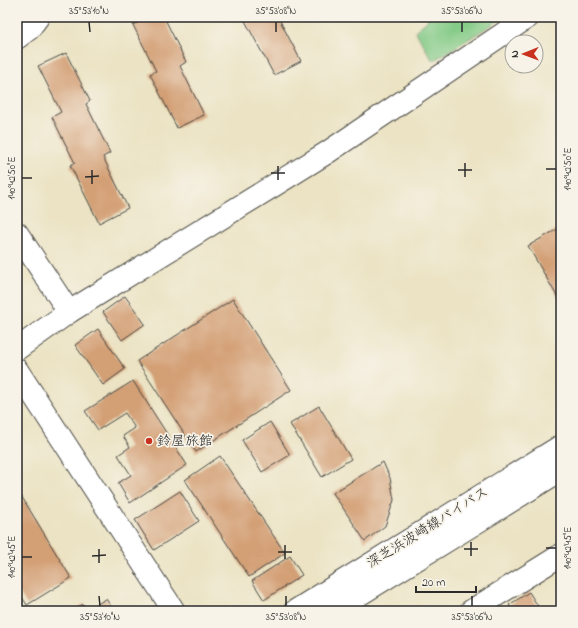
<svg xmlns="http://www.w3.org/2000/svg" width="578" height="628" font-family="'Indie Flower','Klee One',sans-serif">
<style>
.green{fill:#83ca86;stroke:#577a58}
.building{fill:#d39f75}
.lines{fill:none;stroke-linecap:round;stroke-linejoin:round}
.street-casing{stroke:#484742;stroke-width:24}
.secondary-casing{stroke:#484742;stroke-width:24}
.street{stroke:#fff;stroke-width:22}
.secondary{stroke:#fff;stroke-width:22}
.ticks{fill:none;stroke:#2b2b2b;stroke-width:1.5}
.poi-dot{fill:#c8321e;stroke:#f7f3e8;stroke-width:1.5}
.labels{text-anchor:middle;dominant-baseline:central;stroke-width:3.5;stroke-linejoin:round;paint-order:stroke}
.poi-label{font-size:14px;fill:#2b2b2b;stroke:#f7f3e8;text-anchor:start}
.street-label{font-size:14px;fill:#2b2b2b;stroke:#f7f3e8}
.neatline{fill:none;stroke:#2b2b2b;stroke-width:1.5}
.ticks-label{font-size:10px;text-anchor:middle;fill:#2b2b2b}
</style>
<rect width="100%" height="100%" fill="#f7f3e8"/>
<filter id="ink" filterUnits="userSpaceOnUse"><feTurbulence type="fractalNoise" baseFrequency=".025" numOctaves="2"/><feDisplacementMap in="SourceGraphic" scale="8" xChannelSelector="R" yChannelSelector="G"/><feConvolveMatrix kernelMatrix="1 2 1 2 8 2 1 2 1" color-interpolation-filters="sRGB"/></filter>
<filter id="wash" filterUnits="userSpaceOnUse"><feTurbulence type="fractalNoise" baseFrequency=".012" numOctaves="4" result="noise"/><feDisplacementMap in="SourceGraphic" scale="16" xChannelSelector="R" yChannelSelector="G"/><feGaussianBlur stdDeviation="0.9" result="paint"/><feColorMatrix in="noise" values="0 0 0 0 0 0 0 0 0 0 0 0 0 0 0 0 0 1.4 0 .05"/><feComposite in="paint" operator="in"/></filter>
<g filter="url(#wash)">
<rect width="100%" height="100%" fill="#ebe3c3"/>
<path class="green" d="M428 17H504L433 61 415 31 427 21Z"/>
<g id="blocks">
<path class="building" d="M137 17H164L186 62 180 66 204 115 177 128 150 74 156 71 133 25 139 22Z
M247 17H278L301 61 274 75 244 19Z
M66 53 90 101 86 104 110 153 103 157 128 208 99 223 70 165 75 163 52 117 61 112 38 66Z
M561 227V303L528 246Z
M125 296 145 324 122 340 103 312Z
M233 299 291 390 196 452 137 361Z
M98 329 125 369 103 385 75 345Z
M133 381 187 465 130 503 118 483 131 475 118 455 130 447 123 436 135 428 125 413 98 430 85 411Z
M319 406 351 459 322 477 290 424Z
M270 422 290 455 262 472 242 440Z
M220 456 285 553 249 577 185 480Z
M383 462 390 478 394 500 385 526 365 541 333 493Z
M17 489 71 578 27 605 17 589Z
M180 491 199 521 154 550 135 520Z
M290 556 302 575 264 600 252 581Z
M529 592 541 611H513L509 605Z
M106 599 114 611H73L83 604 87 610Z"/>
</g>
</g>
<g filter="url(#ink)">
<use href="#blocks" fill-opacity="0" stroke="#484742" stroke-width="1"/>
<g class="lines">
<g class="street-casing">
<path id="street" d="M17 38 29 29 38 17
M17 233 69 312
M471 611 561 555"/>
</g>
<g class="secondary-casing">
<path id="secondary" d="M17 349 69 312 328 152 528 17
M17 370 174 611
M295 611 561 446
M333 611 561 470"/>
</g>
<use href="#street" class="street"/>
<use href="#secondary" class="secondary"/>
</g>
</g>
<path class="ticks" d="M89 22 90 32M276 22V32M462 22V32M465 163V177M278 166V180M546 169H556M92 170V184M458 170H472M271 173H285M85 177 99 176M22 178H32M471 542V556M285 545V559M546 548H556M99 549V563M464 549H478M278 552H292M92 556 106 555M22 557H32M99 596 100 606M286 596V606M472 596V606"/>
<circle class="poi-dot" cx="149" cy="441" r="4"/>
<g class="labels">
<g class="poi-label">
<text x="157" y="441">鈴屋旅館</text>
</g>
<g class="street-label">
<text transform="translate(428 528) rotate(-32)">深芝浜波崎線バイパス</text>
</g>
</g>
<rect width="578" height="628" fill="none" stroke="#f7f3e8" stroke-width="44"/>
<g transform="translate(524 54) rotate(269)"><circle r="19" fill="#f7f3e8" stroke="#a5a39c"/>
<path d="M0-3L7 15L0 10L-7 15Z" fill="#c8321e"/>
<text y="-6" font-size="11" font-weight="bold" text-anchor="middle" fill="#2b2b2b">N</text>
</g>
<path d="M416 586v6h60v-6" fill="none" stroke="#2b2b2b" stroke-width="2"/>
<text x="422" y="586" font-size="12" fill="#2b2b2b" stroke="#f7f3e8" stroke-width="3" paint-order="stroke">20 m</text>
<rect x="22" y="22" width="534" height="584" class="neatline"/>
<g class="ticks-label">
<text x="89" y="14">35°53'10"N</text>
<text x="276" y="14">35°53'08"N</text>
<text x="462" y="14">35°53'06"N</text>
<text transform="translate(567 169) rotate(-90)" y="4">140°42'50"E</text>
<text transform="translate(11 178) rotate(-90)" y="4">140°42'50"E</text>
<text transform="translate(567 548) rotate(-90)" y="4">140°42'45"E</text>
<text transform="translate(11 557) rotate(-90)" y="4">140°42'45"E</text>
<text x="100" y="620">35°53'10"N</text>
<text x="286" y="620">35°53'08"N</text>
<text x="472" y="620">35°53'06"N</text>
</g>
</svg>
